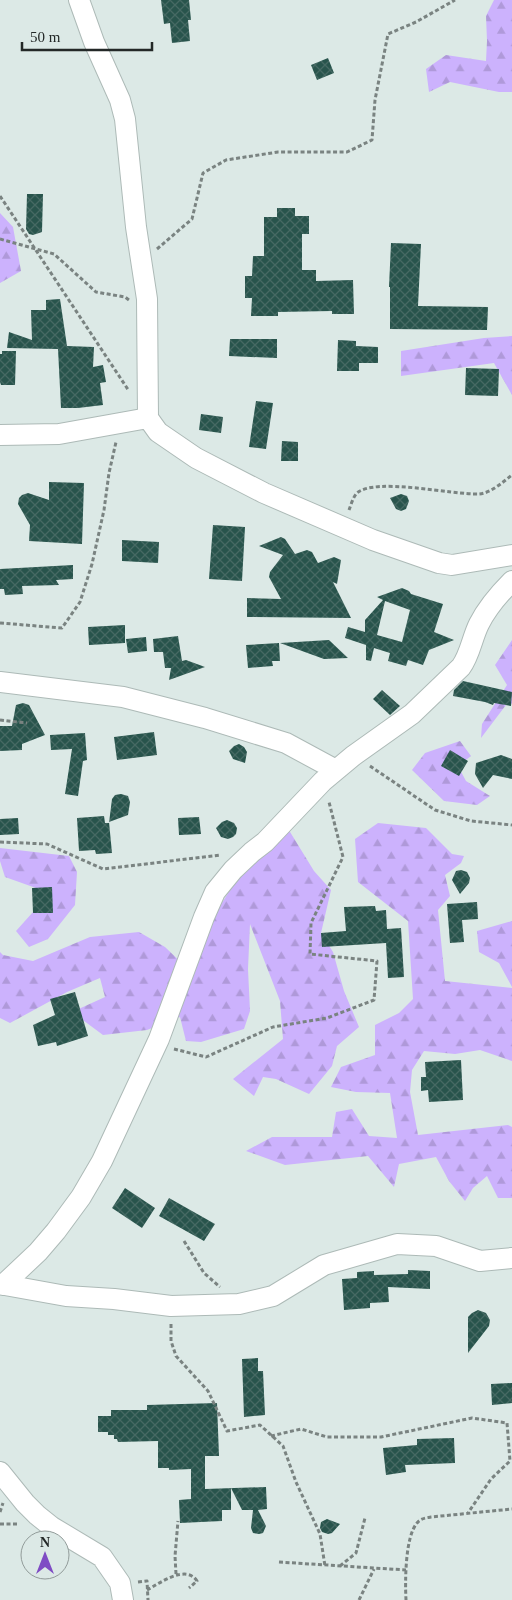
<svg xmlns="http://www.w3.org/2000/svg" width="512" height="1600" font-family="Georgia,serif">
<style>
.forest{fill:url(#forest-firs)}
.building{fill:url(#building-cross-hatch);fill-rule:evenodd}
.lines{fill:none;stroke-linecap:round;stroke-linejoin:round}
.street-casing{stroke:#adbab7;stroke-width:22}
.path{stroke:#7a8381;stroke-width:3;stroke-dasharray:4 2.5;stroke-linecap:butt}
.street{stroke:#fff;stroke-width:20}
</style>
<defs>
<pattern id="forest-firs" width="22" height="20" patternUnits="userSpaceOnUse" patternTransform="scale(1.25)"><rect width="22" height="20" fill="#ccb2fd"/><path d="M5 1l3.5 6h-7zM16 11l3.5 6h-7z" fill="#af99d9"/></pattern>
<pattern id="building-cross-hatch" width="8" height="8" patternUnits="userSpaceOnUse" patternTransform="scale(1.25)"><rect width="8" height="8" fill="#28544c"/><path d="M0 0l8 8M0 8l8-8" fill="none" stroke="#466963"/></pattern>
</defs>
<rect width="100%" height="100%" fill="#dce9e6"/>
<path class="forest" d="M494 0H512V92H499L450 82 429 92 426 69 446 55 486 61 487 41 486 16Z
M0 213 13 227 21 271 0 283Z
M512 336V395L494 363 401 376V351L484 338Z
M512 640V704L509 701 481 738 482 724 507 685 495 665Z
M460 741 471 756 458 766 466 781 490 796 477 805 444 801 412 770 425 753Z
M378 823 426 828 452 854 464 856 461 863 445 875 450 896 438 910 445 981 512 988V1061L480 1050 455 1054 424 1051 412 1070 410 1092 418 1135 508 1125 512 1127V1198H498L487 1176 473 1188 465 1201 449 1181 436 1157 399 1164 394 1187 368 1156 285 1165 246 1151 272 1137H332L336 1112 352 1109 369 1136 397 1138 390 1093 356 1092 331 1087 341 1067 375 1055V1025L399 1013 413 999 408 921 358 882 355 839Z
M287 827 314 871 331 890 321 933 333 952 344 991 359 1027 337 1046 332 1066 309 1094 276 1079 263 1077 254 1096 233 1079 283 1039 280 1001 250 924 248 969 250 1011 244 1029 201 1042 186 1041 180 1017 147 1030 103 1035 72 1012 105 997 100 978 67 992 10 1023 0 1018V952L3 955 33 961 90 937 139 932 165 947 191 972 215 914 247 863Z
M0 848 69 856 77 872 75 905 48 939 29 947 16 931 50 893 5 877 0 861Z
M512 921V987L499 963 479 952 477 931Z"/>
<path class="building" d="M161 0H189L191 20H188L190 41 172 43 170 23 164 24Z
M328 58 334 73 317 80 311 65Z
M27 194H43L42 232 33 235 29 234 26 229Z
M277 208H295V216H309V234H302V270H316V281L353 280 354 314H332V311L278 312V316H251L252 298H245V276H252L253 256H264V217H277Z
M391 243 421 244 418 306 488 307 487 330 390 329V287H389Z
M60 299 67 346 94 347 93 367 103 365 106 382 100 383 103 405 78 408H61L58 349 7 348 9 332 32 340 31 310H46V300Z
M230 339H277V358L229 356Z
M338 340 356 341V346L378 347V363H359V371H337Z
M2 351H16L15 385H1L0 382V354H2Z
M466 368 499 369 498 396 465 395Z
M256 401 273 403 266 449 249 447Z
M201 414 223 417 221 433 199 430Z
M282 441 298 442V461H281Z
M49 482 84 483 82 544 29 541 30 525 18 504 19 498 22 495 28 493 49 500Z
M401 494 407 496 409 501 406 509 401 511 396 509 390 498Z
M213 525 245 527 242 581 209 579Z
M281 537 285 539 295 554 307 550 312 552 318 563 334 557 341 560 337 584 333 582 351 618 247 617V598L281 599 269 577 270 572 283 555 259 546Z
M122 540 159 542 158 563 122 561Z
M73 565V579L56 580 59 585 22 586 23 594 5 595 4 589H0V569Z
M402 588 409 591 411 594 443 604 434 632 454 640 429 650 423 665 408 660 406 666 388 661 390 653 374 648 371 661 366 660V645L345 638 348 627 365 632V620L383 600 377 597ZM385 601 410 610 402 642 377 635Z
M125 625V643L89 645 88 627Z
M178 636 182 661 186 660 205 667 169 680 171 668H165L163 652H154L153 639Z
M146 637 147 651 128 653 126 639Z
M329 640 348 658 324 659 280 643Z
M279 643 280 661H272L273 666 248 668 246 645Z
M463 681 512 692 511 706 494 703 493 705 485 702 453 696 454 690Z
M382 690 400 706 390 715 373 699Z
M23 703 29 705 45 735 22 744V750L0 751V726H12L16 705Z
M154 732 157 755 117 760 114 737Z
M85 733 87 760 83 761 78 796 65 794 72 749 51 750 50 735Z
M239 744 244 747 247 752 245 763 233 759 229 751 234 746Z
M450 750 468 761 459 776 441 766Z
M501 755 512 759V779L493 775 483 788 475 774 476 763Z
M121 794 128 796 130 802 128 815 109 822 112 853 96 854 95 850 79 851 77 818 104 816 105 823H109L112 799 115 795Z
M199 817 201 834 179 835 178 818Z
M18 818 19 834 0 835V819Z
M227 820 234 823 237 828 236 834 233 837 228 839 221 837 216 828 222 822Z
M461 870 467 872 470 878 469 883 460 894 452 880 456 871Z
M52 887 53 913H33L32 888Z
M477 902 478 919 462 920 464 942 450 943 447 904Z
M375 906 376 911 386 910 387 929 401 928 404 977 388 978 386 943 322 947 321 933 346 931 344 907Z
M75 992 88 1036 57 1046 56 1042 38 1046 33 1025 55 1015 50 999Z
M461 1060 463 1100 429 1102 428 1090 421 1091V1077H426L425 1062Z
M125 1188 155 1208 142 1228 112 1208Z
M169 1198 215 1224 204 1241 159 1216Z
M408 1270 430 1271V1289L388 1287 389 1302 370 1303V1308L344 1310 342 1279 357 1278V1272L374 1271V1275L408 1274Z
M478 1310 486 1313 490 1320 489 1326 468 1353V1317L472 1313Z
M258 1358V1371H263L265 1415 244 1417 242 1359Z
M512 1383V1403L492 1405 491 1384Z
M217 1403 219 1456H205V1489L266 1487 267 1509 258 1510 266 1526 263 1533 259 1534 253 1533 251 1528 253 1510H242L231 1488V1510H222V1521L180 1523 179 1500 191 1499V1469L169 1470V1468H158V1441L118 1442 117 1439H114V1435H108V1432H98V1416H111V1410H147V1405Z
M454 1438 455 1463 405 1465 406 1472 386 1475 383 1448 417 1445V1439Z
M327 1519 340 1524 332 1533 328 1534 322 1532 320 1528 321 1522Z"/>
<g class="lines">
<g class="street-casing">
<path id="street" d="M79 0 94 42 120 100 125 119 136 227 147 299 148 418 158 432 196 458 264 493 373 540 439 563 452 565 512 555
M0 435 59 434 148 418
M0 682 123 697 205 718 286 743 336 770
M0 1284 66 1296 114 1299 171 1306 239 1304 273 1296 324 1265 397 1244 436 1246 480 1261 512 1258
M3 1285 38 1252 56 1231 81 1197 102 1161 159 1039 204 917 215 892 233 870 252 852 265 842 323 781 353 756 412 714 461 667C470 655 472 638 479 624 487 608 499 594 512 581
M0 1472 25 1503 37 1515 52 1527 102 1557 120 1583 123 1600"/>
</g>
<path class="path" d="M0 196 129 391
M0 239 54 254 96 292 125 297 129 300
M157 249 192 219 203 173 226 160 278 152H347L372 140 375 100 388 34 416 22 455 0
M349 510C351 505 353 497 357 493 375 477 453 495 479 494 491 493 503 482 512 475
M0 623 62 628 80 602 92 564 104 510 109 473 116 442
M0 720 27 723
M370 766 435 810 471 821 512 825
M0 842 47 844 103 869 221 855
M174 1049 206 1057 273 1027 327 1018 374 1000 377 961 310 954 311 923 343 857 329 802
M184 1241 204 1273 220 1287
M171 1324V1341L176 1356 208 1391 227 1431 260 1425 283 1446 296 1482 320 1534 325 1566
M271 1436 301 1429 327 1437H381L472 1418 507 1423 510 1461 491 1479 468 1513
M0 1512 3 1503
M0 1524H19
M279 1562 406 1570
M340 1566 356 1553 365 1518
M176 1574 175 1556 178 1521
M138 1582 147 1581 148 1600
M147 1590C160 1583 186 1564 197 1581L189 1588
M359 1600 374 1569
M406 1600C405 1582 405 1537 417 1523 421 1518 426 1518 431 1517L512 1509"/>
<use href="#street" class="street"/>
</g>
<g transform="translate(45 1555)"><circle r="24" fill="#dce9e6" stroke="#929c9a"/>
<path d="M0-4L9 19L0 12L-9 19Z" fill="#7f4cc4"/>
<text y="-8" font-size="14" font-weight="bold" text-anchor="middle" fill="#232827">N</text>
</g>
<path d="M22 42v8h130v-8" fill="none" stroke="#232827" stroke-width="2.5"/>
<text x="30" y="42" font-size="15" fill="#232827" stroke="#dce9e6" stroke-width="4" paint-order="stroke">50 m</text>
</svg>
